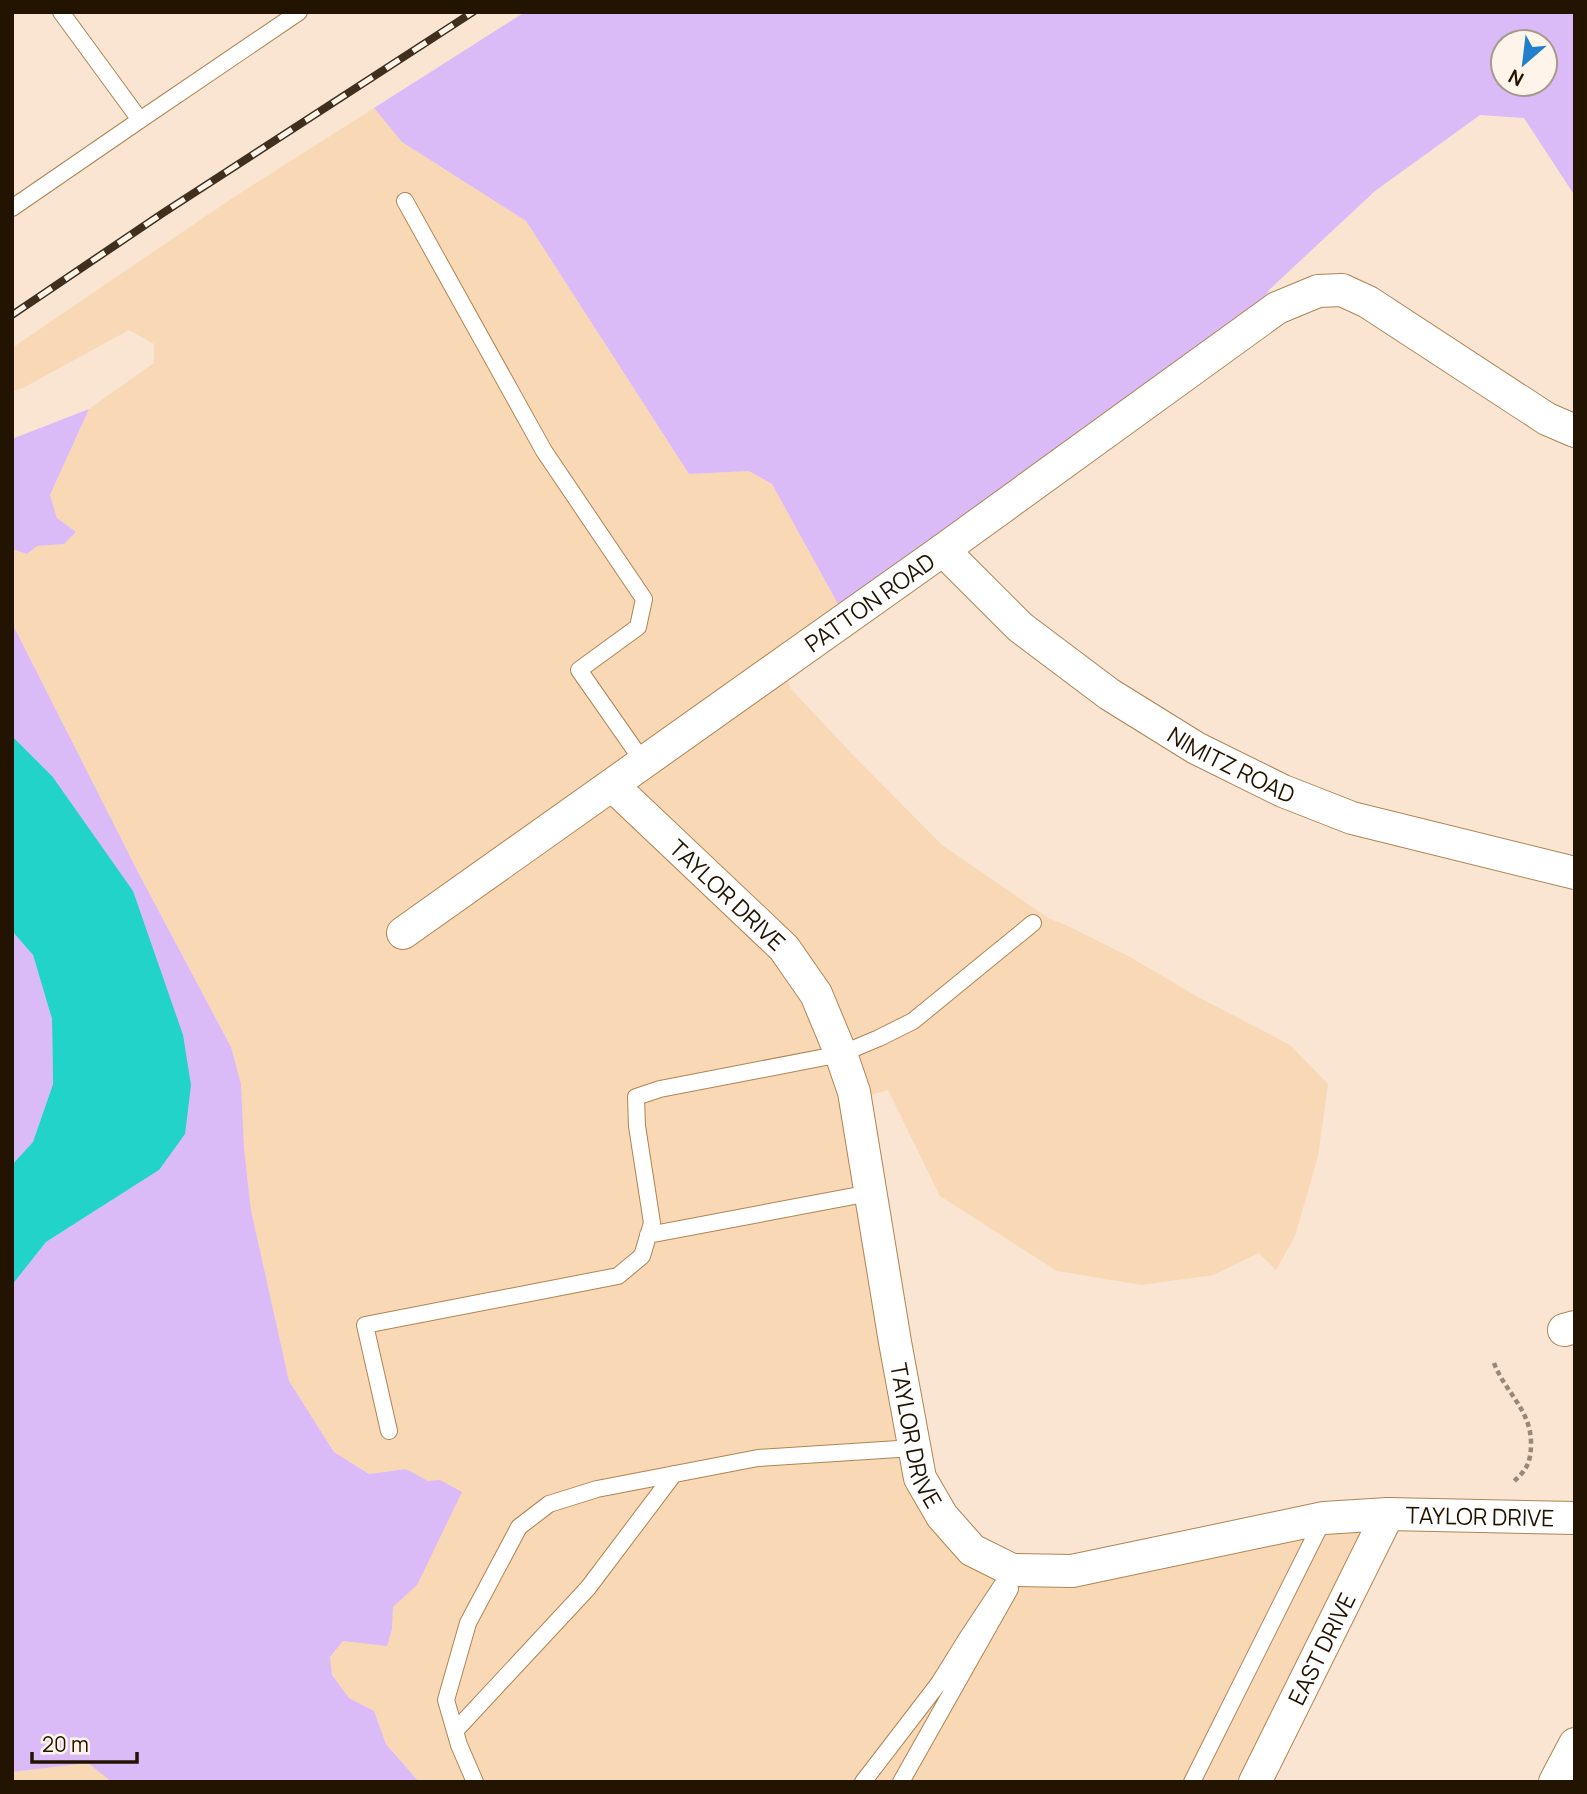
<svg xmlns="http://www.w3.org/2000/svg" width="1587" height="1794" font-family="Manrope,sans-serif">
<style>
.built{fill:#f9d8b6}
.green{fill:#dbbaf8;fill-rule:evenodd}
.water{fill:#21d3c9}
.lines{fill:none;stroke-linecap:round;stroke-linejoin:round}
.lane-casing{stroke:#b08452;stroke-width:18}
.street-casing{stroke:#b08452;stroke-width:34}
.path{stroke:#9a8875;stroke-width:4.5;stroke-dasharray:5 3.5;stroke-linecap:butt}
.lane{stroke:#fff;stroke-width:16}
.street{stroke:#fff;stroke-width:32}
.rail-casing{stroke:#3f2f1c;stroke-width:8}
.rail{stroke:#fef4ea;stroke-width:5;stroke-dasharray:16;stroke-linecap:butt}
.labels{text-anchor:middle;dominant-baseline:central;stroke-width:5;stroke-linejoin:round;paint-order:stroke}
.street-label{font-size:23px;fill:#231301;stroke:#fef4ea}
</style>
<rect width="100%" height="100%" fill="#f9e5d1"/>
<path class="built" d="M374 108 402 142 526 221 689 474 749 471 772 484 844 615 780 664 791 689 852 754 942 845 1048 918 1066 925 1130 957 1198 997 1290 1045 1328 1084 1318 1156 1295 1236 1276 1270 1259 1253 1213 1275 1141 1285 1057 1271 940 1196 888 1090 854 1100 934 1479 965 1529 996 1545 1036 1560 1372 1517 1240 1782H419L386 1744 374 1711 349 1698 332 1675 330 1657 343 1641 392 1629 393 1607 417 1585 428 1481 406 1469 369 1474 334 1452 289 1381 251 1210 231 1047 138 872 12 623V549L27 554 36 546 64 544 76 532 57 518 50 495 89 409 154 363V344L129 330 23 388 12 391V348L231 199Z
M88 1763 112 1782H12V1772Z"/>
<path class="green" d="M525 12H1575V196L1524 118 1480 115 1375 191 1270 289 1252 314 844 615 772 484 749 471 689 474 526 221 402 142 374 108ZM1503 42H1545V84H1503Z
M89 409 50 495 57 518 76 532 64 544 37 546 27 554 12 549V439Z
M12 623 138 872 231 1047 241 1084 244 1149 251 1210 289 1381 334 1452 369 1474 406 1469 428 1481 440 1480 462 1492 417 1585 393 1607 392 1629 387 1646 343 1641 330 1657 332 1675 349 1698 374 1711 386 1744 419 1782H112L88 1763 12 1772V1285L46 1242 159 1170 52 776 12 736Z
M12 931 33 955 52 1019 53 1084 33 1143 12 1165Z"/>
<path class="water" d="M12 736 52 776 133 891 183 1035 191 1085 185 1134 159 1170 46 1242 12 1285V1165L33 1142 53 1084 52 1019 33 955 12 931Z"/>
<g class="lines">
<g class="lane-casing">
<path id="lane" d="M61 12 140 120 299 12
M405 201 544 451 644 599 638 627 579 670 644 763
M12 208 140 120
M648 1235 870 1193
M389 1431 365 1325 618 1276 642 1256 652 1223 637 1126 636 1097 660 1089 841 1054 879 1038 913 1021 1033 923
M455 1731 588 1588 674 1474
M475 1782 459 1745 446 1700 468 1623 519 1527 549 1504 597 1489 758 1458 914 1448
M863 1782 939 1683 967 1638 1012 1570
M901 1782 1010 1589
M1192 1782 1324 1518"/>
</g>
<g class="street-casing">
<g id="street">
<path id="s1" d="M943 550 1020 627 1109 694 1196 748 1283 791 1352 818 1575 873"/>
<path id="s2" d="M613 786 784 948 816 994 841 1054 854 1092 895 1342 920 1478 942 1516 972 1550 1012 1570 1072 1571 1324 1518 1388 1514 1575 1518"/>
<path id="s3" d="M403 933 943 550 1277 308 1318 291 1342 290 1368 302 1547 419 1575 431"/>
<path d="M1564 1330 1575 1327"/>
<path id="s4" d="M1255 1782 1388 1514"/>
<path d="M1555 1782 1575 1744"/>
</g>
</g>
<path class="path" d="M1494 1363C1505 1392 1531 1410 1531 1443 1531 1462 1527 1470 1513 1482"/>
<use href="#lane" class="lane"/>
<use href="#street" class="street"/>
<g class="rail-casing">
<path id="rail" d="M12 315 163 213 473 12"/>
</g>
<use href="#rail" class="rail"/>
</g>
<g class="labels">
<g class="street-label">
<text stroke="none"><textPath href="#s3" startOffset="572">PATTON ROAD</textPath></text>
<text stroke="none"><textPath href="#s1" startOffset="362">NIMITZ ROAD</textPath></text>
<text stroke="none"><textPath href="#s2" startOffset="158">TAYLOR DRIVE</textPath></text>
<text stroke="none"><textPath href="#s2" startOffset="746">TAYLOR DRIVE</textPath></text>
<text stroke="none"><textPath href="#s2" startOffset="1396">TAYLOR DRIVE</textPath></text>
<text stroke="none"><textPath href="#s4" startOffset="149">EAST DRIVE</textPath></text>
</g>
</g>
<rect width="1587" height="1794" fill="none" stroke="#231301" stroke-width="28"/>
<g transform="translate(1524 63) rotate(208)"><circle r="33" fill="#fef4ea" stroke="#a69a8d" stroke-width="2"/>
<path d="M0-5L12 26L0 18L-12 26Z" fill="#217fcc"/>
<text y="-10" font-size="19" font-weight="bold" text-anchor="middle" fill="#231301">N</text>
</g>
<path d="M32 1752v10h105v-10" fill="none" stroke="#231301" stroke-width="3.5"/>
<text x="42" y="1752" font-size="21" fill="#231301" stroke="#fef4ea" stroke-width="5" paint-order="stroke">20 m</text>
</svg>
